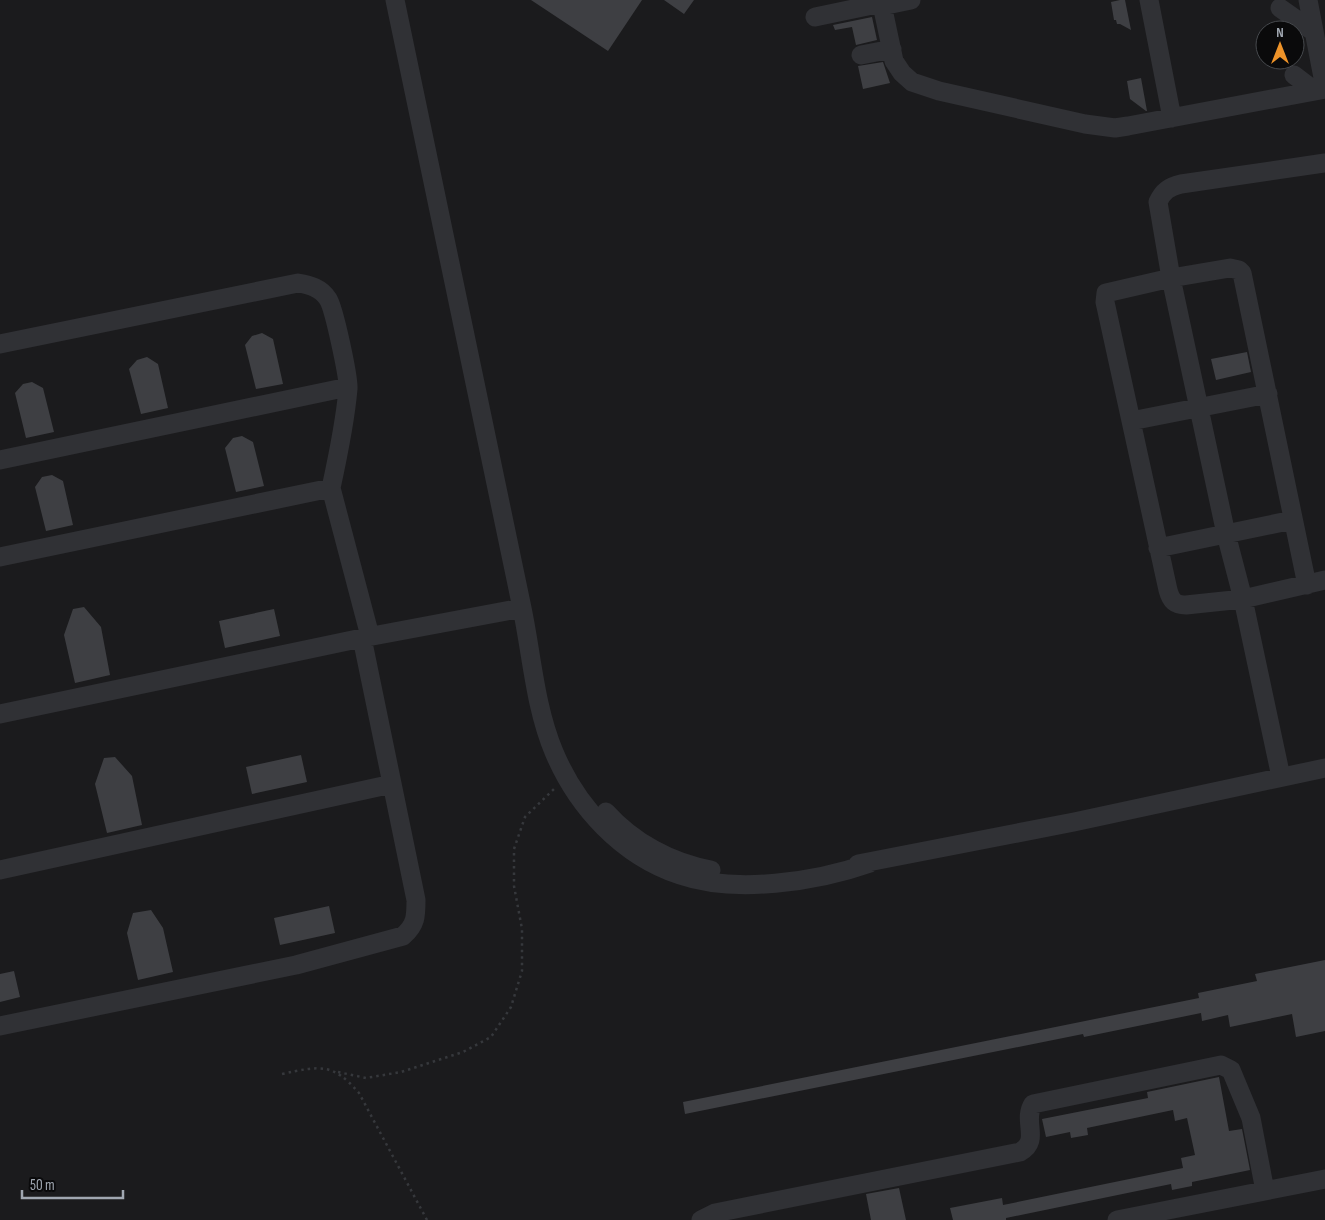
<svg xmlns="http://www.w3.org/2000/svg" width="1325" height="1220" font-family="'Sofia Sans Condensed',sans-serif">
<style>
.built{fill:#1b1b1d;fill-rule:evenodd}
.building{fill:#3e3f43}
.lines{fill:none;stroke-linecap:round;stroke-linejoin:round}
.path{stroke:#36383c;stroke-width:2.5;stroke-dasharray:2.5 4;stroke-linecap:butt}
.minor{stroke:#303135;stroke-width:19}
</style>
<rect width="100%" height="100%" fill="#0f0f10"/>
<path class="built" d="M0 0H1325V1220H0ZM1265 30H1295V60H1265Z"/>
<path class="building" d="M531 0H642L608 51Z
M664 0H694L684 14Z
M1120 0H1125L1131 30 1120 24H1117L1116 20H1114L1111 2Z
M872 17 877 40 856 45 852 27 835 30 833 25Z
M883 62 890 83 863 89 858 66Z
M1141 78 1147 111H1146L1130 99 1127 81Z
M262 333 273 339 283 384 256 389 245 345 252 336Z
M1247 352 1251 372 1216 380 1211 359Z
M147 357 158 364 168 408 141 414 129 369 137 360Z
M32 382 43 388 54 432 26 438 15 393 23 384Z
M242 436 253 442 264 486 236 492 225 448 233 438Z
M52 475 63 481 73 525 46 531 35 487 42 477Z
M84 607 101 627 110 675 75 683 64 635 73 609Z
M274 609 280 636 225 648 219 621Z
M301 755 307 782 252 794 246 767Z
M115 757 132 776 142 825 107 833 95 784 104 758Z
M329 906 335 933 280 945 274 918Z
M151 910 163 928 173 972 138 980 127 933 133 913Z
M1325 960V1031L1296 1037 1292 1014 1230 1027 1228 1015 1202 1021 1201 1013 1084 1037 1083 1034 685 1114 683 1102 1199 998 1198 993 1257 981 1255 974Z
M14 971 20 997 0 1002V974Z
M1219 1077 1229 1131 1242 1129 1250 1170 1192 1182V1186L1172 1190 1171 1184 1006 1218V1220H953L950 1208 1002 1198 1003 1205 1183 1168 1181 1158 1195 1155 1187 1118 1175 1121 1173 1110 1087 1128 1088 1135 1071 1138 1070 1132 1046 1137 1042 1119 1148 1098 1147 1092Z
M899 1188 906 1220H871L866 1194Z"/>
<g class="lines">
<path class="path" d="M338 1072 366 1078 401 1072 463 1052 491 1037 511 1007 522 971V929L514 886V849L525 817 555 788
M282 1074C320 1066 332 1062 359 1093L427 1220"/>
<path class="minor" d="M395 0 522 608C532 656 535 707 554 752 577 807 622 856 680 875 735 894 816 882 870 863
M881 0 894 61 902 73 912 82 939 91 1085 124 1115 128 1128 126 1325 89
M1149 0 1172 118
M1308 0 1325 88
M882 6 911 0
M1280 8 1314 32
M815 17 882 3
M861 55 892 49
M1294 75 1315 91
M0 344 298 283C310 285 321 288 328 299 334 308 349 378 348 389 345 423 338 456 331 488
M1131 421 1268 394
M0 460 348 387
M1158 548 1293 520
M0 557 331 488 370 636
M1307 585 1242 273 1239 270 1230 268 1171 278 1106 293 1105 302 1168 590C1171 601 1175 605 1186 605L1243 599 1325 580
M0 714 362 638 522 608
M1281 777 1243 599 1226 534 1171 278 1158 202C1163 191 1169 187 1181 184L1325 163
M606 812C633 842 671 863 711 870
M858 864 1074 822 1325 768
M0 870 392 784
M0 1026 296 965 403 936C416 925 416 916 416 900L362 638
M701 1220 715 1213 1020 1152C1041 1141 1022 1121 1033 1104L1221 1065 1231 1070 1251 1118 1265 1191
M1117 1220 1325 1179"/>
</g>
<g transform="translate(1280 45)"><circle r="24" fill="#0a0a0b" stroke="#46494d"/>
<path d="M0-4L9 19L0 12L-9 19Z" fill="#ee9329"/>
<text y="-8" font-size="14" font-weight="bold" text-anchor="middle" fill="#a0a7b1">N</text>
</g>
<path d="M22 1190v8h101v-8" fill="none" stroke="#a0a7b1" stroke-width="2.5"/>
<text x="30" y="1190" font-size="15" fill="#a0a7b1" stroke="#0a0a0b" stroke-width="4" paint-order="stroke">50 m</text>
</svg>
